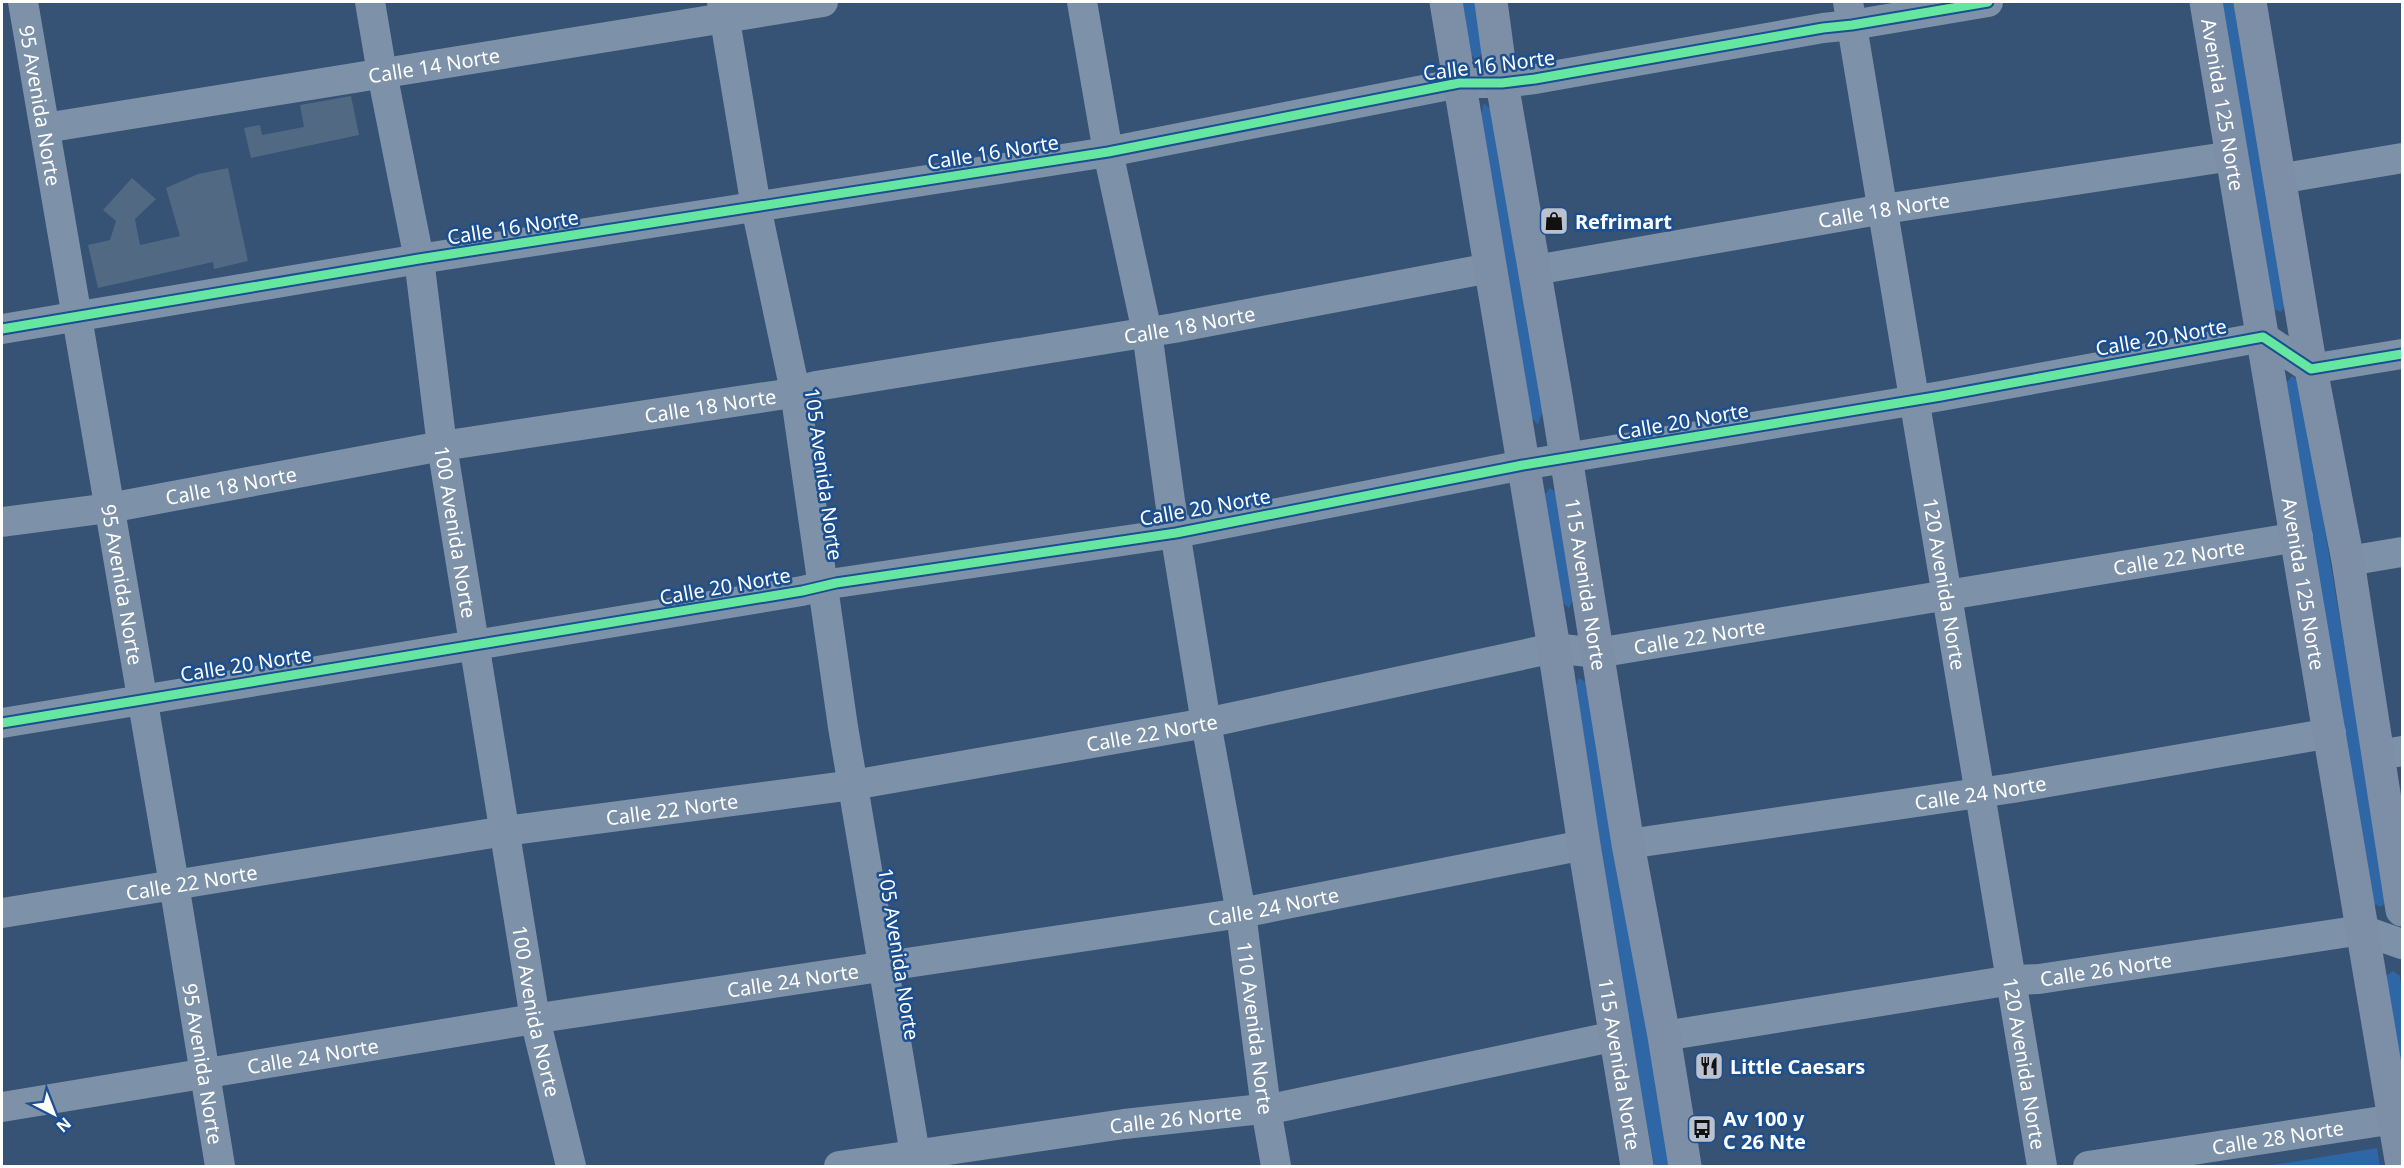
<svg xmlns="http://www.w3.org/2000/svg" width="2404" height="1168" font-family="'Noto Sans',sans-serif">
<style>
.green{fill:#2f66a5}
.building{fill:#526984}
.lines{fill:none;stroke-linecap:round;stroke-linejoin:round}
.minor{stroke:#7d92a8;stroke-width:30}
.major{stroke:#7d8ea7;stroke-width:33}
.cycleway-casing{stroke:#1b4f8f;stroke-width:13}
.cycleway{stroke:#66e7a1;stroke-width:9}
.labels{text-anchor:middle;dominant-baseline:central;stroke-width:5;stroke-linejoin:round;paint-order:stroke}
.street-label{font-size:20px;fill:#fff;stroke:#1b4f8f}
.poi-label{font-size:20px;font-weight:bold;fill:#fff;stroke:#1b4f8f;text-anchor:start}
</style>
<rect width="100%" height="100%" fill="#365274"/>
<path class="green" d="M1459 2H1477L1484 47 1478 61 1466 51Z
M2220 2H2235L2285 306 2281 312 2274 309Z
M1484 103 1496 115 1544 408 1538 425 1527 412 1479 122Z
M2292 376 2300 381 2301 387 2387 901 2381 907 2372 903 2286 383Z
M1550 488 1557 493 1575 596 1569 608 1557 598 1540 500Z
M1579 678 1589 684 1671 1166H1654L1573 692Z
M2393 971 2400 976 2402 992V1089L2384 977Z
M2377 1148 2380 1166H2267Z"/>
<path class="building" d="M351 96 359 135 251 158 244 128 260 125 262 135 304 127 300 105Z
M228 168 248 261 214 269 213 262 98 288 88 245 110 240 116 221 103 210 132 178 156 199 135 219 140 245 180 236 166 188 198 174Z"/>
<g class="lines">
<g class="minor">
<path id="s1" d="M23 2 174 884 220 1166"/>
<path id="s2" d="M370 2 382 73 419 259 442 446 535 1019 571 1166"/>
<path d="M722 2 756 207 795 391 843 727 917 1166"/>
<path id="s3" d="M1082 2 1108 152 1147 332 1170 501 1206 723 1241 913 1266 1109 1276 1166"/>
<path id="s4" d="M1848 2 2042 1166"/>
<path id="s5" d="M45 128 823 2"/>
<path d="M2279 179 2402 158"/>
<path id="s6" d="M1535 270 1884 209 2232 156"/>
<path d="M2 329 419 259 1108 152 1459 83H1502L1535 79 1823 28 1852 25 1988 2"/>
<path id="s7" d="M2 522 109 508 442 446 779 395 816 386 1174 328 1490 268"/>
<path d="M2348 561 2402 552"/>
<path d="M2 723C268 678 535 636 802 591L836 583 1176 533 1523 465 1941 396 2263 337 2311 369 2402 354"/>
<path d="M2379 755 2402 751"/>
<path id="s8" d="M1628 844 2013 788 2331 733"/>
<path id="s9" d="M2 913 505 831 853 785 1206 723 1554 648 1597 653 2298 537"/>
<path id="s10" d="M1664 1036 2012 980 2039 979 2362 930 2402 944"/>
<path id="s11" d="M2 1107 546 1017 1241 913 1584 845"/>
<path id="s12" d="M839 1166 1124 1124 1280 1107 1616 1036"/>
<path id="s13" d="M2088 1166 2395 1119"/>
</g>
<g class="major">
<path id="s14" d="M1446 2 1554 648 1584 845 1637 1166"/>
<path id="s15" d="M1491 2 1502 83 1556 395 1628 844 1664 1036 1685 1166"/>
<path id="s16" d="M2206 2 2402 1166"/>
<path d="M2250 2 2311 369 2348 561 2402 910"/>
</g>
<g class="cycleway-casing">
<path id="cycleway" d="M2 329 419 259 1108 152 1459 83H1502L1535 79 1823 28 1852 25 1988 2
M2 723C268 678 535 636 802 591L836 583 1176 533 1523 465 1941 396 2263 337 2311 369 2402 354"/>
</g>
<use href="#cycleway" class="cycleway"/>
</g>
<defs>
<g id="shop-square" transform="scale(1.5)"><rect x="-9" y="-9" width="18" height="18" rx="4" fill="#b9c2ce" stroke="#1b4f8f"/><path d="M-5-2.5h2.3a2.7 3.5 0 0 1 5.4 0H5L5.5 6h-11ZM-1.5-2.5h3a1.5 2.3 0 0 0-3 0Z" fill="#111"/></g>
<g id="restaurant-square" transform="scale(1.5)"><rect x="-9" y="-9" width="18" height="18" rx="4" fill="#b9c2ce" stroke="#1b4f8f"/><path d="M-5-6h1v4h1v-4h1v4h1v-4h1v5L-1.5 .5V6h-2V.5L-5-1ZM5-6V6H3V1.5H1.5Q1.5-4 5-6Z" fill="#111"/></g>
<g id="bus-square" transform="scale(1.5)"><rect x="-9" y="-9" width="18" height="18" rx="4" fill="#b9c2ce" stroke="#1b4f8f"/><path d="M-5-6H5V4H4V6H2V4H-2V6H-4V4H-5ZM-3.5-4V0h7V-4ZM-3.5 1.2v1.5H-2V1.2ZM2 1.2v1.5H3.5V1.2Z" fill="#111"/></g>
</defs>
<g fill-rule="evenodd">
<use href="#shop-square" x="1554" y="221"/>
<use href="#restaurant-square" x="1709" y="1066"/>
<use href="#bus-square" x="1702" y="1129"/>
</g>
<g class="labels">
<g class="street-label">
<text stroke="none"><textPath href="#s5" startOffset="394">Calle 14 Norte</textPath></text>
<text transform="translate(1489 65) rotate(-7)">Calle 16 Norte</text>
<text stroke="none"><textPath href="#s1" startOffset="105">95 Avenida Norte</textPath></text>
<text stroke="none"><textPath href="#s16" startOffset="104">Avenida 125 Norte</textPath></text>
<text transform="translate(993 152) rotate(-9)">Calle 16 Norte</text>
<text stroke="none"><textPath href="#s6" startOffset="354">Calle 18 Norte</textPath></text>
<text transform="translate(513 227) rotate(-9)">Calle 16 Norte</text>
<text stroke="none"><textPath href="#s7" startOffset="1204">Calle 18 Norte</textPath></text>
<text transform="translate(2161 337) rotate(-10)">Calle 20 Norte</text>
<text stroke="none"><textPath href="#s7" startOffset="718">Calle 18 Norte</textPath></text>
<text transform="translate(1683 421) rotate(-10)">Calle 20 Norte</text>
<text transform="translate(824 474) rotate(82)">105 Avenida Norte</text>
<text stroke="none"><textPath href="#s7" startOffset="232">Calle 18 Norte</textPath></text>
<text transform="translate(1205 507) rotate(-10)">Calle 20 Norte</text>
<text stroke="none"><textPath href="#s2" startOffset="537">100 Avenida Norte</textPath></text>
<text stroke="none"><textPath href="#s9" startOffset="2208">Calle 22 Norte</textPath></text>
<text stroke="none"><textPath href="#s1" startOffset="591">95 Avenida Norte</textPath></text>
<text stroke="none"><textPath href="#s15" startOffset="590">115 Avenida Norte</textPath></text>
<text stroke="none"><textPath href="#s4" startOffset="590">120 Avenida Norte</textPath></text>
<text stroke="none"><textPath href="#s16" startOffset="590">Avenida 125 Norte</textPath></text>
<text transform="translate(725 586) rotate(-10)">Calle 20 Norte</text>
<text stroke="none"><textPath href="#s9" startOffset="1722">Calle 22 Norte</textPath></text>
<text transform="translate(246 664) rotate(-9)">Calle 20 Norte</text>
<text stroke="none"><textPath href="#s9" startOffset="1164">Calle 22 Norte</textPath></text>
<text stroke="none"><textPath href="#s8" startOffset="356">Calle 24 Norte</textPath></text>
<text stroke="none"><textPath href="#s9" startOffset="678">Calle 22 Norte</textPath></text>
<text stroke="none"><textPath href="#s9" startOffset="192">Calle 22 Norte</textPath></text>
<text stroke="none"><textPath href="#s11" startOffset="1287">Calle 24 Norte</textPath></text>
<text transform="translate(899 954) rotate(81)">105 Avenida Norte</text>
<text stroke="none"><textPath href="#s10" startOffset="447">Calle 26 Norte</textPath></text>
<text stroke="none"><textPath href="#s11" startOffset="801">Calle 24 Norte</textPath></text>
<text stroke="none"><textPath href="#s2" startOffset="1023">100 Avenida Norte</textPath></text>
<text stroke="none"><textPath href="#s3" startOffset="1041">110 Avenida Norte</textPath></text>
<text stroke="none"><textPath href="#s11" startOffset="315">Calle 24 Norte</textPath></text>
<text stroke="none"><textPath href="#s1" startOffset="1077">95 Avenida Norte</textPath></text>
<text stroke="none"><textPath href="#s4" startOffset="1076">120 Avenida Norte</textPath></text>
<text stroke="none"><textPath href="#s14" startOffset="1076">115 Avenida Norte</textPath></text>
<text stroke="none"><textPath href="#s12" startOffset="340">Calle 26 Norte</textPath></text>
<text stroke="none"><textPath href="#s13" startOffset="192">Calle 28 Norte</textPath></text>
</g>
<g class="poi-label">
<text x="1575" y="221">Refrimart</text>
<text x="1730" y="1066">Little Caesars</text>
<text x="1723" y="1118">Av 100 y<tspan x="1723" dy="23">C 26 Nte</tspan></text>
</g>
</g>
<rect width="2404" height="1168" fill="none" stroke="#ffffff" stroke-width="6"/>
<g transform="translate(54 1114) rotate(138)" stroke="#1b4f8f" stroke-width="4.5" paint-order="stroke">
<path d="M0-4.5L10 22L0 15L-10 22Z" fill="#ffffff"/>
<text y="-9" font-size="16" font-weight="bold" text-anchor="middle" fill="#ffffff">N</text>
</g>
</svg>
